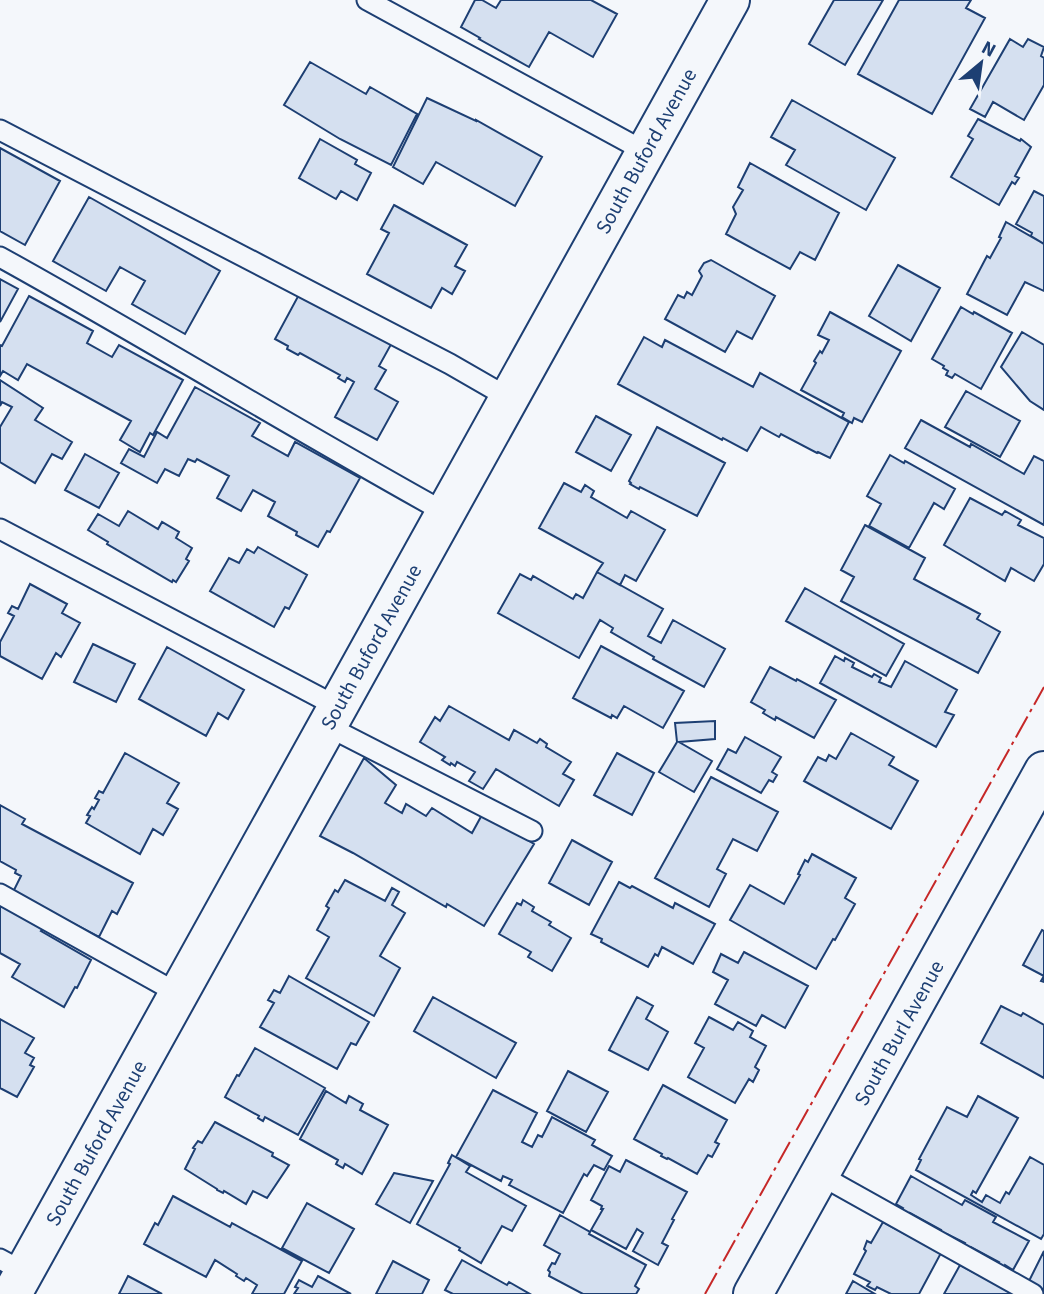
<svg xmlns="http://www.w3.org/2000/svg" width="1044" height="1294" font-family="'Source Sans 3',sans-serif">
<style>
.building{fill:#d5e0f0;stroke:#1d3f73;stroke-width:2}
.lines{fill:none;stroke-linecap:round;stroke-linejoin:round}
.service-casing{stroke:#1d3f73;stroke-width:23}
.minor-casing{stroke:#1d3f73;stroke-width:42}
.service{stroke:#f4f7fb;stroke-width:19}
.minor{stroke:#f4f7fb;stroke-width:38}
.power{stroke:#c62828;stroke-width:2;stroke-dasharray:24 5 3.5 5;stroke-linecap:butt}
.labels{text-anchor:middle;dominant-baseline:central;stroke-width:5;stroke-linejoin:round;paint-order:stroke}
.street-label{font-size:21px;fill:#1d3f73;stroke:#f4f7fb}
</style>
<rect width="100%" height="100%" fill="#f4f7fb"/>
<path class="building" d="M475 0H482L496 8 501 0H591L617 14 593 57 549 32 529 67 479 39 480 38 461 27Z
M834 0H883L845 65 809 44Z
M899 0H971L966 8 985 18 932 114 858 74Z
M1010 39 1023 47 1028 39 1044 47 1041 56 1044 58V85L1024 120 993 102 985 117 970 109Z
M310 62 366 94 370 87 417 114 391 165 340 139 284 105Z
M427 98 476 121V120L542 157 515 206 436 162 423 184 393 167Z
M792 100 895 158 866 210 786 165 795 150 771 137Z
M978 119 1020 141 1021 139 1031 147 1015 176 1019 178 1015 184 1012 182 999 205 951 177 973 139 968 136Z
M320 139 357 160 355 164 371 173 357 200 341 191 336 199 299 178Z
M0 148 60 181 25 245 0 231Z
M750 163 839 213 815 260 800 252 790 269 726 234 736 214 733 207 743 190 738 187Z
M1034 191 1044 196V244L1031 236 1032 233 1016 224Z
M89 197 220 271 185 334 132 304 145 281 120 267 106 291 53 261Z
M394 205 467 245 455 266 465 271 452 294 442 288 431 308 367 274 389 233 381 229Z
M1006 222 1044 244V291L1025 282 1007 315 967 294 987 256 990 258 1001 238 999 237Z
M711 260 775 296 752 339 737 331 725 352 665 319 678 295 684 298 687 292 692 295 702 276 699 271 704 263Z
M898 265 940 288 911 341 869 316Z
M0 279 18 289 0 322Z
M302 289 394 339 379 366 386 370 375 389 398 402 377 440 335 417 354 382 347 378 345 382 338 378 340 375 300 353 298 355 287 349 288 346 275 339Z
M29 296 93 331 87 343 112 357 119 345 183 380 153 435 150 433 140 452 120 440 131 421 27 364 18 380 3 371 0 376V345L2 346Z
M961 307 973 314 974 312 1012 333 981 389 955 374 952 378 946 375 948 371 943 368 944 366 932 359Z
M830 312 901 351 862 422 854 418 852 423 842 417 844 413 801 390 816 363 814 361 820 351 822 353 829 340 818 335Z
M1022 332 1044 345V410L1030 401 1001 367Z
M644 337 662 347 665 340 753 387 760 373 849 422 830 458 818 452 817 453 781 434 779 437 761 427 747 451 723 438 722 440 618 384Z
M0 380 43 408 35 420 72 442 62 459 52 454 35 483 0 462V427L12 407 2 402 0 406Z
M195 387 260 423 252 436 288 456 295 442 360 478 330 532 327 531 318 547 296 535 297 532 268 516 275 502 253 490 241 511 217 498 229 476 197 459 195 462 188 459 179 476 165 469 157 483 121 463 129 449 144 457 157 432 167 438Z
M966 391 1020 421 1000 457 945 427Z
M596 416 631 435 611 471 576 452Z
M921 420 970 447 971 444 1024 474 1034 456 1044 461V525L905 448Z
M657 427 725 463 697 516 640 487 639 489 630 484 631 483 629 481Z
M85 454 119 473 99 508 65 490Z
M890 455 904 463 905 461 955 489 944 509 934 503 909 548 869 526 881 504 867 496Z
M564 483 581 492 585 485 594 491 591 497 627 518 631 511 665 530 636 581 625 575 620 585 597 572 603 563 539 528Z
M970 498 1002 515 1005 511 1021 520 1018 525 1044 538V564L1034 581 1011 568 1005 581 944 545Z
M128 511 158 529 162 522 179 532 176 538 192 548 186 559 189 561 176 582 173 580 172 582 107 544 108 542 88 530 98 514 119 526Z
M865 525 925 558 914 579 980 614 977 619 1000 632 978 673 841 601 854 577 841 570Z
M258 547 307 575 289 609 285 607 274 627 210 591 229 558 239 563 247 549 254 553Z
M597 572 663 609 648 636 661 643 673 620 725 649 704 687 653 659 654 657 611 632 613 628 600 620 579 658 498 613 520 574 531 580 533 576 573 599 576 594 583 598Z
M30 584 67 604 62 613 80 623 61 657 56 653 42 679 0 656V642L14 616 8 613 12 606 18 609Z
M805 588 904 644 886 676 786 621Z
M93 644 135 664 116 702 74 682Z
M601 646 684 691 663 728 624 706 617 718 612 715 611 718 573 698Z
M167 647 244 690 228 719 218 713 206 736 139 699Z
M835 656 844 661 845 658 854 663 852 667 872 677 874 674 881 678 879 682 891 687 905 661 957 690 945 712 954 715 936 747 820 683Z
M770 667 796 681 797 679 836 700 814 738 776 717 775 720 763 713 765 710 751 702Z
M449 706 509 740 514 730 537 743 540 739 547 744 546 747 571 762 563 774 574 780 559 806 496 769 483 789 469 781 475 772 457 762 455 766 451 763 450 765 442 760 445 757 420 742 435 717 440 721Z
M715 721V739L679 742 712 761 694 792 659 772 677 742 675 723Z
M851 733 894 757 889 765 918 781 891 829 804 781 818 757 826 761 829 755 836 759Z
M745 737 781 757 772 772 777 775 773 782 769 780 761 793 717 769 728 749 736 753Z
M125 753 179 783 167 803 178 809 163 835 153 829 140 854 86 823 90 816 87 815 92 807 94 809 99 800 95 798 99 791 103 793Z
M617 753 654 773 632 815 594 795Z
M364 758 396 785 385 803 402 813 406 804 426 816 432 808 472 833 483 813 534 844 484 926 447 904 446 907 353 853 320 836Z
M711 777 778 812 757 851 733 839 717 869 726 874 709 907 655 878Z
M0 805 25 819 22 824 133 883 117 914 112 911 99 937 13 892 21 876 15 873 16 870 0 861Z
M572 840 612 862 589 905 549 883Z
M812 854 856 878 845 898 855 904 835 940 833 939 816 969 730 920 750 885 784 904 800 875 798 874 805 860 808 862Z
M345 880 385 901 392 888 399 892 392 905 405 913 380 956 400 968 374 1016 306 978 329 937 317 930 329 908 326 906 335 890 338 892Z
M619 882 630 888 632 886 673 908 675 903 715 924 693 964 662 947 658 956 655 954 648 967 601 942 602 939 591 934Z
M523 900 534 907 532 911 551 922 549 925 571 938 552 971 528 957 531 952 499 934 517 903 521 905Z
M0 904 43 929 41 931 91 960 77 988 75 987 64 1007 12 977 20 964 0 953Z
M1042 930 1044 931V982L1041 981 1044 976 1023 965Z
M744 952 808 986 785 1028 762 1015 756 1026 715 1004 728 980 713 972 721 954 738 963Z
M289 976 369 1022 356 1045 351 1043 337 1069 260 1027 274 1003 268 1000 274 990 280 993Z
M433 997 516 1043 496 1078 414 1031Z
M637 997 653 1006 646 1019 668 1032 648 1070 609 1050Z
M1001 1006 1021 1016 1023 1013 1044 1025V1078L981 1043Z
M709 1017 733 1030 738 1022 753 1031 750 1037 766 1046 755 1067 759 1070 753 1082 749 1079 735 1103 688 1077 704 1048 695 1043Z
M0 1019 34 1038 25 1053 34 1058 30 1065 34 1067 17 1097 0 1088Z
M255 1048 325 1088 298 1135 265 1117 263 1121 258 1118 259 1116 225 1097 237 1075 239 1076Z
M568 1071 608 1092 586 1132 547 1111Z
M663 1085 727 1120 715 1142 719 1144 712 1157 708 1155 697 1174 668 1158 667 1159 661 1156 662 1154 634 1139Z
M493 1090 537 1113 522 1142 532 1147 538 1135 542 1137 552 1117 595 1140 592 1145 612 1156 604 1170 594 1165 587 1176 584 1174 563 1213 509 1185 512 1180 503 1176 501 1181 456 1157Z
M326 1091 346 1103 349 1096 363 1104 360 1110 388 1125 362 1174 345 1164 343 1168 336 1164 338 1160 300 1139Z
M978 1096 1018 1118 976 1193 973 1191 971 1195 982 1202 986 1195 1000 1203 1006 1192 1009 1194 1030 1157 1044 1165V1234L1041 1239 916 1170 921 1160 919 1159 947 1107 967 1117Z
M215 1122 273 1153 272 1156 289 1165 267 1198 253 1191 246 1204 224 1191 223 1193 217 1190V1189L185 1169 195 1149 193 1148 198 1141 202 1143Z
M452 1155 470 1166 466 1172 526 1206 512 1231 502 1226 481 1263 459 1250 460 1248 417 1224 450 1164 448 1163Z
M626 1160 687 1192 672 1219 674 1220 662 1243 668 1246 658 1265 633 1251 643 1233 637 1229 626 1249 591 1230 603 1209H601L602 1206 591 1200 609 1166 620 1172Z
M394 1173 433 1181 410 1223 376 1204Z
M911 1176 962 1205 965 1200 996 1217 993 1222 1029 1241 1013 1270 1005 1265 1004 1268 997 1265 999 1262 971 1247 970 1249 964 1245 965 1243 947 1234 946 1236 940 1232 941 1230 910 1213 909 1216 901 1211 903 1208 896 1204Z
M173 1196 230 1227 232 1223 302 1261 284 1294H252L257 1285 246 1278 244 1281 236 1276 237 1274 215 1260 206 1277 144 1244 155 1223 158 1225Z
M307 1203 354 1229 329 1273 282 1248Z
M560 1215 590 1232 589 1234 646 1265 635 1286 639 1289 636 1294H583L549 1276 550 1272 548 1270 552 1263 555 1264 560 1254 544 1245Z
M883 1222 941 1253 919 1294H891L877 1287 875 1290 867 1286 870 1282 854 1274 866 1251 864 1249 867 1241 871 1243Z
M1044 1251V1291L1028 1283Z
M462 1260 507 1285 509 1282 530 1294H453L445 1290Z
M393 1261 429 1280 422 1294H376Z
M960 1265 1014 1294H944Z
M128 1276 162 1294H119Z
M318 1276 351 1294H294L298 1288 295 1287 299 1280 312 1287Z
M853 1281 875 1294H846Z"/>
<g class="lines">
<g class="service-casing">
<path id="service" d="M367 0 646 152
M0 130 450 364 509 398
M0 257C150 340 296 430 446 513
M0 529 338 707
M327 726 532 831
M0 894 179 994
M820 1175 1033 1294
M0 1259 24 1272"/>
</g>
<g class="minor-casing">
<path id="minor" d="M12 1294 730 0
M753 1294 1044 771"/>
</g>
<use href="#service" class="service"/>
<use href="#minor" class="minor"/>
<path class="power" d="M705 1294 1044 687"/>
</g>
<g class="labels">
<g class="street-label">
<text transform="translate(646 151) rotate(-61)">South Buford Avenue</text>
<text transform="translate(371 647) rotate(-61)">South Buford Avenue</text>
<text transform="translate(899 1033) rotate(-61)">South Burl Avenue</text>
<text transform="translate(96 1143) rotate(-61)">South Buford Avenue</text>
</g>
</g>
<g transform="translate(981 63) rotate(29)" stroke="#f4f7fb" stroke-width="5" paint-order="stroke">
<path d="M0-5L12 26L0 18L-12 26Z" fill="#1d3f73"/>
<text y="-10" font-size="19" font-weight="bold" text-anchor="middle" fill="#1d3f73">N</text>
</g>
</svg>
